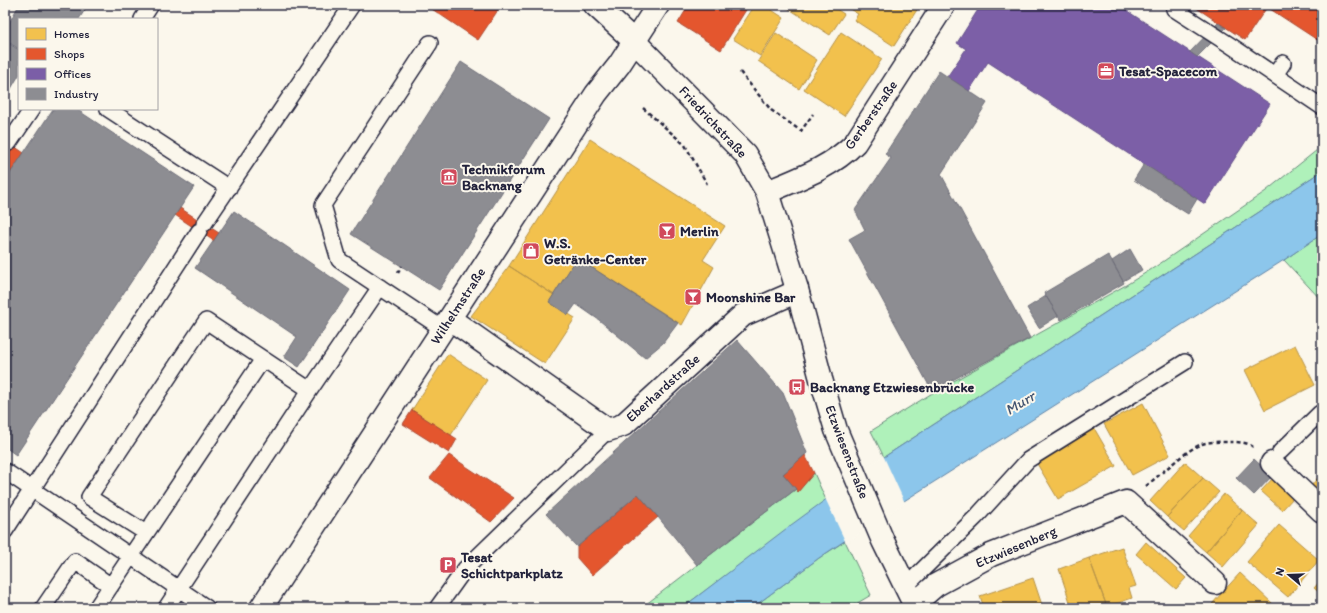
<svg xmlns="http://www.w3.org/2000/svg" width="1327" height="613" font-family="Itim,sans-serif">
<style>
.green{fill:#aff1ba;stroke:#688a7a}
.water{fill:#8cc6eb;stroke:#6284a5}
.pier{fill:#fbf7ec}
.homes{fill:#f2c14e;stroke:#b49148}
.shops{fill:#e4572e;stroke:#aa4732}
.offices{fill:#7b5ea7;stroke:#604c87}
.industry{fill:#8d8d92;stroke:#6d6d78}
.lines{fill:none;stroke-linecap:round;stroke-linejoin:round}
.lane-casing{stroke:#22223b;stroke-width:18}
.street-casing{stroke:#22223b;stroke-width:25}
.secondary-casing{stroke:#22223b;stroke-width:25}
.path{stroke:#22223b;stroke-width:2.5;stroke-dasharray:4 3;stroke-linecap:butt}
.lane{stroke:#fbf7ec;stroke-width:15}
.street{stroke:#fbf7ec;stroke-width:22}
.secondary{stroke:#fbf7ec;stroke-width:22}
.labels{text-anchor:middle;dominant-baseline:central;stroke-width:4;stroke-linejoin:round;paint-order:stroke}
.poi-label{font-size:14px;font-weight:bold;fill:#22223b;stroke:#fbf7ec;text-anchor:start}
.street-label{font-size:14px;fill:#22223b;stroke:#fbf7ec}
.water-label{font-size:15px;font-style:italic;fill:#425370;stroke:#fbf7ec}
</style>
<rect width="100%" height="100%" fill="#fbf7ec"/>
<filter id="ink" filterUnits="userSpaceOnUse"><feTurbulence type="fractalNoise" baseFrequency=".025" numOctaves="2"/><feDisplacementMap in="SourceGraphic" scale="8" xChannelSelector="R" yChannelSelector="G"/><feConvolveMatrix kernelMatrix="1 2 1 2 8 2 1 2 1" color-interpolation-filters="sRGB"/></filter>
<g filter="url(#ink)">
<path class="green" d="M1322 146V171L884 457 871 431 934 392 1126 285 1155 267 1266 191Z
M1322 234V301L1284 260Z
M814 473 826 500 682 608H641L796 489 798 491Z
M845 541 871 595 849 608H752L819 558Z"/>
<path class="water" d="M1322 171V234L1284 260 904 501 819 558 752 608H682L791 525 884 457Z"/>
<path class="pier" d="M883 455 905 503 846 543 825 498Z"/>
<path class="homes" d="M755 5H764L784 18 760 56 733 39Z
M783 5H830L844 14 830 35Z
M843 5H920L894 46 854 20 858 14Z
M841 32 882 59 844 116 804 89Z
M776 33 817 60 799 89 758 61Z
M590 139 725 226 703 260 714 267 682 325 577 258 554 295 509 266Z
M509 266 554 295 549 302 575 318 545 364 471 316Z
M1295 345 1315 385 1265 410 1245 370Z
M448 354 487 380 451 435 412 410Z
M1143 403 1170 455 1132 475 1104 424Z
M1094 428 1116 466 1058 499 1036 462Z
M1185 462 1203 478 1167 517 1150 501Z
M1322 473V508L1305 493Z
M1274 477 1295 496 1282 510 1261 491Z
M1203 478 1219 492 1184 531 1167 517Z
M1224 494 1242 510 1206 552 1188 536Z
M1242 510 1259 525 1223 567 1206 552Z
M1279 525 1319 560 1288 597 1247 562Z
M1146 542 1186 578 1176 589 1136 554Z
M1122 547 1136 586 1129 588 1132 598 1107 607 1089 558Z
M1089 558 1107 607 1104 608H1072L1059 569Z
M1240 573 1273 604 1269 608H1217L1212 604Z
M1033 578 1043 608H984L980 596Z
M1322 579V595L1314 588Z"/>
<path class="shops" d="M426 5H491L498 10 478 40Z
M689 5H749L721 50 678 23Z
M1192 5H1322V43L1267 7 1245 40Z
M5 140 24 153 5 181Z
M180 208 219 233 214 241 175 215Z
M412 410 457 439 449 453 403 424Z
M449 455 514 498 491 522 430 478Z
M805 455 814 473 798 492 783 474Z
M638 494 658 517 592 575 577 558V547Z"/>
<path class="offices" d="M981 5H1118L1270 104 1205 204 988 62 969 91 947 77 966 49 957 43Z"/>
<path class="industry" d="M19 5H88L79 19H19V49L5 40V30Z
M1218 23 1226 28 1197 57 1190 52Z
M5 41 19 50V75L5 99Z
M461 62 549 119 439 290 351 234Z
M939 71 987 103 941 174 1030 338 932 391 849 239 865 230 855 210 891 158 885 154Z
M53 109H76L194 187 16 455 5 447V181Z
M1144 164 1197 199 1188 214 1134 180Z
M234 211 350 290 299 367 284 357 297 337 195 268Z
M1130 249 1142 270 1123 281 1112 261Z
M1108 255 1124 283 1061 320 1044 293Z
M577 258 678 323 663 343 645 358 599 320 576 304 568 315 549 302Z
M1046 296 1058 316 1039 328 1027 308Z
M737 340 783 393 807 453 783 474 796 489 697 565 658 517 638 494 577 547 546 514Z
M1254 459 1272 476 1254 495 1236 478Z"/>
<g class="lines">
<g class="lane-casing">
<path id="lane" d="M1174 5V9L1230 45 1322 107
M142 19 151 5
M430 43 323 205 339 260 443 329
M1275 75 1283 63
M108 109 229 188
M9 143 32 109
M204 224 352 5
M1280 452 1320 413 1322 415
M5 471 207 608
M5 531 199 231
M146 533 89 497 206 321 310 390
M906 586 976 517 1028 460 1185 362
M43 608 75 561 111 586
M96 608 263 359
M166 608 310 390 380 287
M437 608 465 569 608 430"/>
</g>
<g class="street-casing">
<path id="street" d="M767 192C798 179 832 167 855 143L944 5
M450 319 608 430 623 425 743 315 789 295 797 289
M1272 463 1322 511
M914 604 936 585 991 555 1126 502 1215 583
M261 608 596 94 619 65 658 5"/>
</g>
<g class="secondary-casing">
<path id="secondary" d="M595 5 634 41 745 154 767 192 797 289 821 379 836 430 883 541 916 608"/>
</g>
<path class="path" d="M740 72 771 110 801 131 813 114
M643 108 685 145 707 184
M398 273 402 266
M1146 486C1160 475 1187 449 1202 444 1211 441 1221 442 1230 442 1237 442 1248 442 1253 447"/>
<use href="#lane" class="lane"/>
<use href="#street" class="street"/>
<use href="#secondary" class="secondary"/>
</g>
</g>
<defs>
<g id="office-square" transform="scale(0.9)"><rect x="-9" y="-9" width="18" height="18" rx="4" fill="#d1495b" stroke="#fbf7ec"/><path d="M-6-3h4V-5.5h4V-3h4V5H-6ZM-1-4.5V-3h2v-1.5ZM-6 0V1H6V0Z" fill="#fff"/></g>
<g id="museum-square" transform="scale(0.9)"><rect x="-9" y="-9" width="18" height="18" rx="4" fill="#d1495b" stroke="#fbf7ec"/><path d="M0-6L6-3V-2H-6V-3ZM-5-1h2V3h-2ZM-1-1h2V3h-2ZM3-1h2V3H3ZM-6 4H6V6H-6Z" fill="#fff"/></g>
<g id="bar-square" transform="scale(0.9)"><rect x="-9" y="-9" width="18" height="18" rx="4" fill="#d1495b" stroke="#fbf7ec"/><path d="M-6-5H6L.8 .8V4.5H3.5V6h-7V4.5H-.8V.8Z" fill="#fff"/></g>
<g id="shop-square" transform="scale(0.9)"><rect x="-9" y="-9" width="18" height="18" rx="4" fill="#d1495b" stroke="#fbf7ec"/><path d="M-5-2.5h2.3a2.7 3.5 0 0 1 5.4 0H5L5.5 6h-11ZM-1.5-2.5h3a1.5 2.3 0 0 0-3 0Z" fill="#fff"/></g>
<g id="bus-square" transform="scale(0.9)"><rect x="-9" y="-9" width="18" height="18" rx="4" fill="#d1495b" stroke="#fbf7ec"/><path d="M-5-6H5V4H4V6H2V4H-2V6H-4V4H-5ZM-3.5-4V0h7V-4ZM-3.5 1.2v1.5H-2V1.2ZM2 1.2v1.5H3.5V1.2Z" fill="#fff"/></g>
<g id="parking-square" transform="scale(0.9)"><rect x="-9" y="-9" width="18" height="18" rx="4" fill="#d1495b" stroke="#fbf7ec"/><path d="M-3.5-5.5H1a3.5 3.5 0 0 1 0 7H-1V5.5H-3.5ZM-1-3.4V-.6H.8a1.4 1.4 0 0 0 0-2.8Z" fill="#fff"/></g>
</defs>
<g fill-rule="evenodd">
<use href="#office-square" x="1106" y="71"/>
<use href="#museum-square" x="449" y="177"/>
<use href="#bar-square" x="667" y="231"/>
<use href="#shop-square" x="531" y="251"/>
<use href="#bar-square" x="693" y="297"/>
<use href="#bus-square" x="797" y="387"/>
<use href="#parking-square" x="448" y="565"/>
</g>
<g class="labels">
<g class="poi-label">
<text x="1119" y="71">Tesat-Spacecom</text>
<text x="462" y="169">Technikforum<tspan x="462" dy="16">Backnang</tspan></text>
<text x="680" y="231">Merlin</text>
<text x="544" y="243">W.S.<tspan x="544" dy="16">Getränke-Center</tspan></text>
<text x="706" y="297">Moonshine Bar</text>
<text x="810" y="387">Backnang Etzwiesenbrücke</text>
<text x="461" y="557">Tesat<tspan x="461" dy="16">Schichtparkplatz</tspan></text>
</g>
<g class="street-label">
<text transform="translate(871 115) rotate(-55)">Gerberstraße</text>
<text transform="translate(713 122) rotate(47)">Friedrichstraße</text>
<text transform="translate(458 306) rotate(-57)">Wilhelmstraße</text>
<text transform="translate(663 388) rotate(-42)">Eberhardstraße</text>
<text transform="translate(847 452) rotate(69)">Etzwiesenstraße</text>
<text transform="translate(1016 547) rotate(-23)">Etzwiesenberg</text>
</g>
<g class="water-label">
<text transform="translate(1020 403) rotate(-31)">Murr</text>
</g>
</g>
<rect width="1327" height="613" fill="none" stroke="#fbf7ec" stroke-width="20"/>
<rect x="10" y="10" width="1307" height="593" fill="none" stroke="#22223b" stroke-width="1.5" filter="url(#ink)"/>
<rect x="18" y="18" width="140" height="92" fill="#fbf7ec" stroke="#a4a2a5"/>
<rect x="26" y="28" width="20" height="12" fill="#f2c14e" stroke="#a4a2a5"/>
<text x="54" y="38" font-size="12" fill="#22223b">Homes</text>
<rect x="26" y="48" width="20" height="12" fill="#e4572e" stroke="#a4a2a5"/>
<text x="54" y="58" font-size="12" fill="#22223b">Shops</text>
<rect x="26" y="68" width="20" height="12" fill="#7b5ea7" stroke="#a4a2a5"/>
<text x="54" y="78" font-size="12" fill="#22223b">Offices</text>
<rect x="26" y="88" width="20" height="12" fill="#8d8d92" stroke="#a4a2a5"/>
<text x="54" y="98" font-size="12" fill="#22223b">Industry</text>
<g transform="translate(1289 575) rotate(289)" stroke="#fbf7ec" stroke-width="3" paint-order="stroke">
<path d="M0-3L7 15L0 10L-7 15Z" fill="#22223b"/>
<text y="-6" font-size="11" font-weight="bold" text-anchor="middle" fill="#22223b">N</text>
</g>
</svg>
